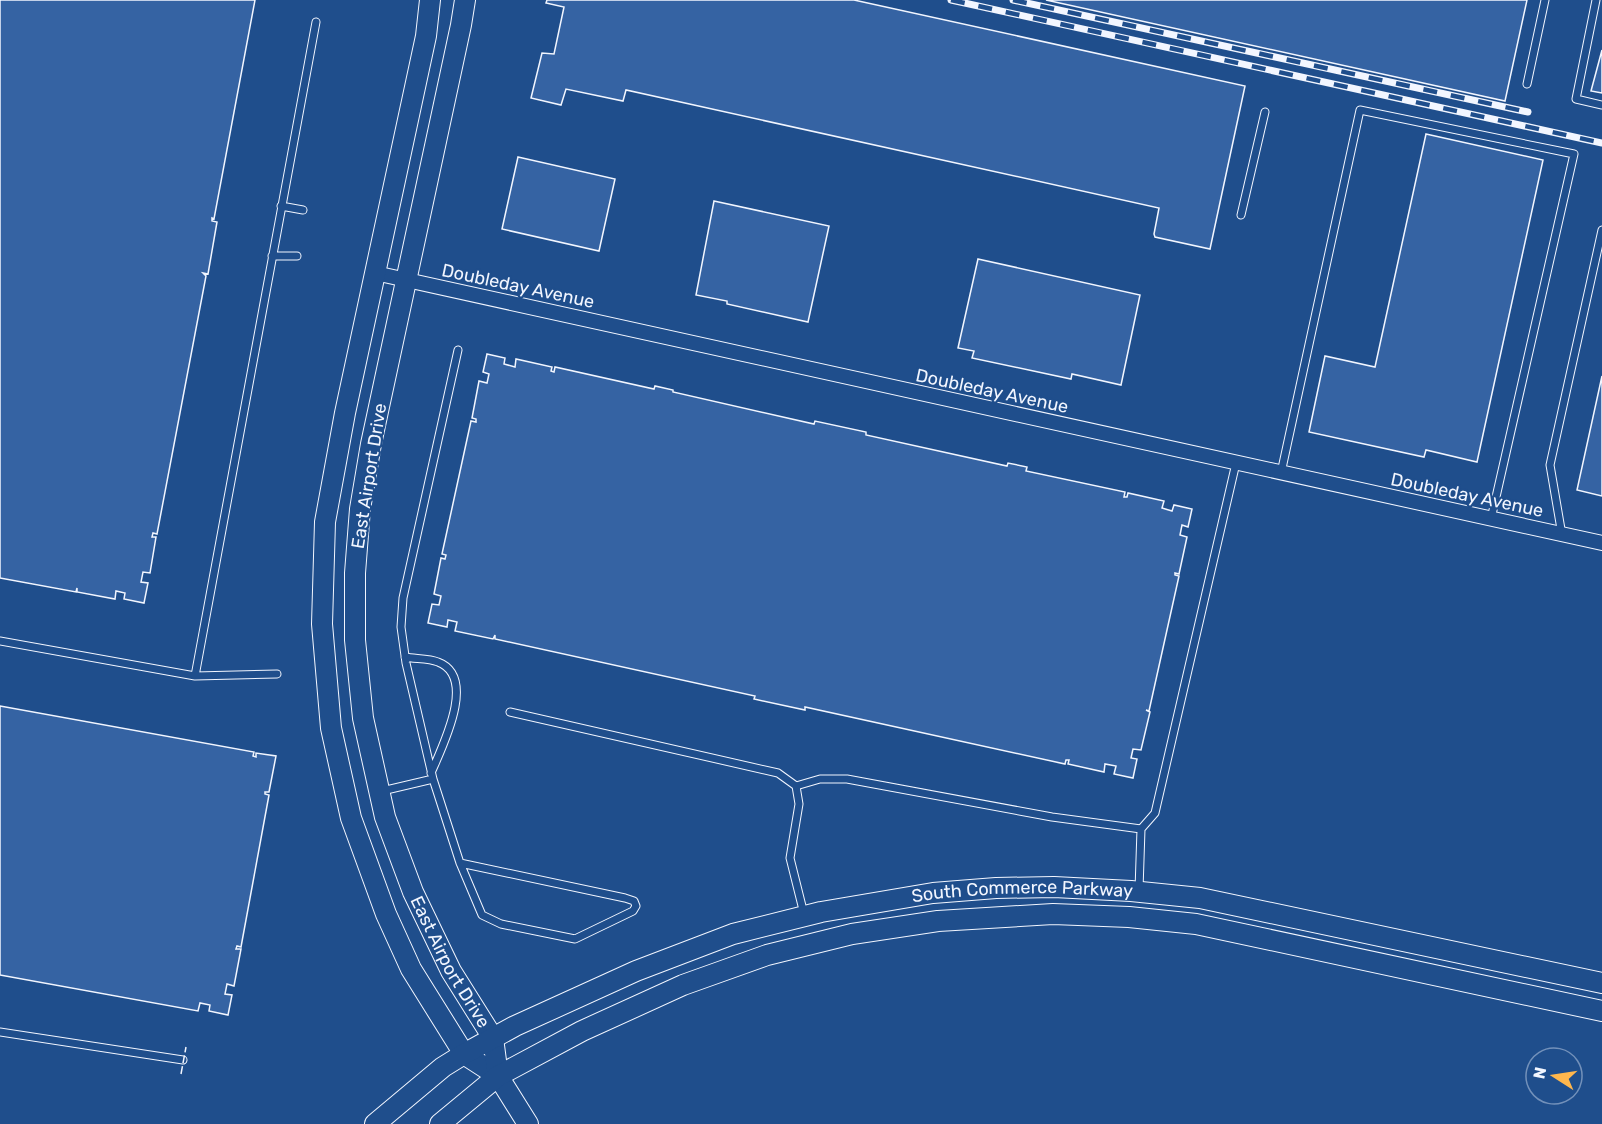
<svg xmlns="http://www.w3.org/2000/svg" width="1602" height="1124" font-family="Rubik,sans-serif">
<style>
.building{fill:#3563a3;stroke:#f2f6ff;stroke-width:1.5}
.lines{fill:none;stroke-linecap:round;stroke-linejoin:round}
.lane-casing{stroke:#f2f6ff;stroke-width:9}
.street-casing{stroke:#f2f6ff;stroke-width:16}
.secondary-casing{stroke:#f2f6ff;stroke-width:22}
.lane{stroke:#1f4e8c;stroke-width:7}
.street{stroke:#1f4e8c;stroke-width:14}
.secondary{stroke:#1f4e8c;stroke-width:20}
.rail-casing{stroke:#f2f6ff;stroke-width:7}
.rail{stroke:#1f4e8c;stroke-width:4.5;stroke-dasharray:14;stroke-linecap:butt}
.fence{stroke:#f2f6ff;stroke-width:1.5;stroke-dasharray:8 3;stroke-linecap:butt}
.labels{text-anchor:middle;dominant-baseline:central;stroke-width:4.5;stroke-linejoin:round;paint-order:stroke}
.street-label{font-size:18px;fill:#f2f6ff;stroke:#1f4e8c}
</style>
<rect width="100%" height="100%" fill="#1f4e8c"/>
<path class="building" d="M0 0H255L214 219 212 218V221L217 222 208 274 203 273 206 276 157 534 153 533 152 537H156L150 573 143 572 141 582 148 583 144 603 124 599 125 593 116 591 115 599 77 592V588L76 592 0 578Z
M547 0H854L1245 86 1210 249 1155 237 1154 234 1159 208 626 90 623 101 566 89 561 105 531 98 542 53 554 54 564 7 546 3Z
M1046 0H1527L1505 101Z
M1602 50V93L1591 91Z
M1426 134 1543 160 1477 462 1426 450 1424 457 1309 432 1325 356 1375 367Z
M518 157 615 179 599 251 502 229Z
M714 201 829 226 808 322 727 304V301L696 295Z
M978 259 1140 295 1121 385 1072 374 1071 379 972 358 974 351 958 348Z
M487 354 505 358 504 364 515 367 516 359 552 367 551 371 554 372 555 367 654 389 655 386 673 390V392L814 424 815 421 866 432V435L1007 466 1008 463 1027 467 1026 471 1125 492 1124 497H1127L1128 493 1164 501 1162 508 1172 511 1174 505 1192 509 1188 527 1182 525 1180 535 1187 537 1179 574 1175 573V575L1179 576 1149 711 1146 710 1150 712 1141 750 1133 749 1131 758 1137 759 1133 778 1114 774 1116 766 1105 764 1104 772 1068 764 1069 760H1066L1065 764 805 707V710L754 699 755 696 495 639V635L493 639 455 631 457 622 448 620 447 627 428 623 432 604 439 605 441 596 434 594 441 558 445 559 446 555 442 554 471 421 476 422V419L472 418 479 381 487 383 489 374 483 372Z
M1602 376V496L1577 490Z
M0 706 254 752 253 756 256 757V753L276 756 269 792H265V794L269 795 241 947 237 946 236 949H241L234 986 227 984 225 994 232 995 228 1015 209 1011 210 1005 200 1003 198 1011 0 975Z"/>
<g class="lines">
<g class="lane-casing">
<path id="lane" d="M1596 0 1576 99 1602 105
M1527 84 1545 0
M281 206 303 210
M1241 215 1265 112
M272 256H297
M1281 473 1360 110 1574 154 1491 519
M1562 535 1550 465 1602 230
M0 641 195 676 316 22
M405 657C415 659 429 658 438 662 478 677 442 747 431 773
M195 676 277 674
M510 712 778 773 796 786 799 804 790 858 804 914
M433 779 460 863 482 915 501 924 575 939 633 911 636 906 634 901 625 898 460 863
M796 786 820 779H847L1052 817 1141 829
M382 791 433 779 406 663 401 627 403 598 458 350
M1139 890 1141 829 1155 813 1236 463
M0 1032 183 1060"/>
</g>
<g class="street-casing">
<path id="street" d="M375 273 1602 543"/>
</g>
<g class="secondary-casing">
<g id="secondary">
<path d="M430 0 426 36 345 413 325 522 322 624 331 728 351 818 386 914 411 969 464 1054 498 1076 528 1124"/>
<path id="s1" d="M465 0 461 25 371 444 360 509 355 573V640L363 718 385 817 413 892 451 971 493 1038 498 1076"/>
<path id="s2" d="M375 1124 443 1067 464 1054 515 1026 636 971 733 934 821 912 933 893 996 888 1054 887 1131 891 1200 898 1602 983"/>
<path d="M440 1124 498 1076 582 1031 683 985 767 955 852 934 938 921 1053 914 1129 917 1196 924 1602 1011"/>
</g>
</g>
<use href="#lane" class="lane"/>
<use href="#street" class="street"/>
<use href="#secondary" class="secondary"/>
<g class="rail-casing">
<path id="rail" d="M951 0 1602 143
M1013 0 1528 112"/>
</g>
<use href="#rail" class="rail"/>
<path class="fence" d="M181 1074 186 1047"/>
</g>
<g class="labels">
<g class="street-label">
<text transform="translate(518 286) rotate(12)">Doubleday Avenue</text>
<text transform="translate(992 391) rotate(12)">Doubleday Avenue</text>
<text transform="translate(369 476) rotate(-81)">East Airport Drive</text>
<text transform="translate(1467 495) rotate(12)">Doubleday Avenue</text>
<text stroke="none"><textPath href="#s2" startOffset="702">South Commerce Parkway</textPath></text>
<text stroke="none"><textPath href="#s1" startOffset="990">East Airport Drive</textPath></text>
</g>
</g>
<g transform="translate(1554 1076) rotate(282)"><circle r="28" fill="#1f4e8c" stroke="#7391ba" stroke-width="1.5"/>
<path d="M0-4.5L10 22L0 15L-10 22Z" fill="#ffb74d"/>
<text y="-9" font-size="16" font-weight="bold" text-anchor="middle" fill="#f2f6ff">N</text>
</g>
</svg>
